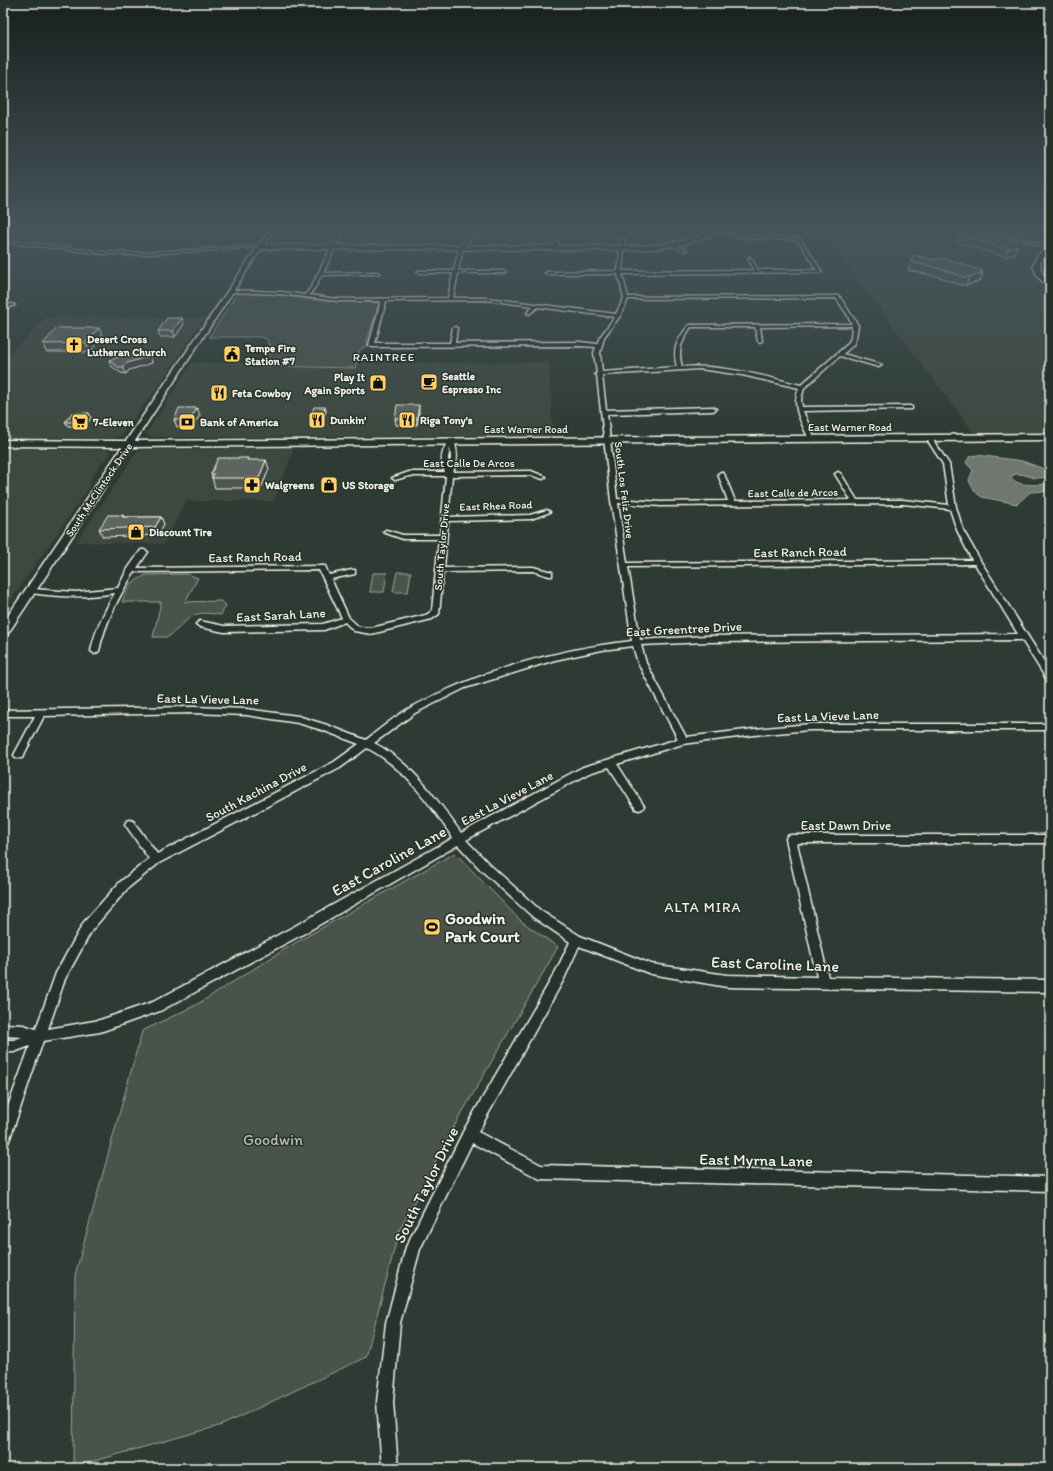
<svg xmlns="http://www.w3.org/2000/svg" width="1053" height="1471" font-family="Itim,sans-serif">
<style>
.built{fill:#3c4841}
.green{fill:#48524c;stroke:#9ea29a}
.water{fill:#6f7770;stroke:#a4a8a0}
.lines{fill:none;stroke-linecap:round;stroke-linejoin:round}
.street-casing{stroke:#f4f1e8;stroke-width:3}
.secondary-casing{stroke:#f4f1e8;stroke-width:3}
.street{fill:#26332d;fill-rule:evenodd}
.secondary{fill:#26332d;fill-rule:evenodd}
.wall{fill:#4f5751;stroke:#f4f1e8}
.shaded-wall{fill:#404742;stroke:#f4f1e8}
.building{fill:#5c655e;stroke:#f4f1e8}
.labels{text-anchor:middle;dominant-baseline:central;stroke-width:3;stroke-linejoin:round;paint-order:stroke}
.far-poi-label{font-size:11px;font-weight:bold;fill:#f4f1e8;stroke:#26332d;text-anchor:start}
.far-street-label{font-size:11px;fill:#f4f1e8;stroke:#26332d}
.far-neighbourhood-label{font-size:12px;letter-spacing:1px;fill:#f4f1e8;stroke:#26332d}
.street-label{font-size:13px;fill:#f4f1e8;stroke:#26332d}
.neighbourhood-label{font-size:14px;letter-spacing:1px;fill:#f4f1e8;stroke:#26332d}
.near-street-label{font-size:16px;fill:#f4f1e8;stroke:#26332d}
.near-poi-label{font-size:16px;font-weight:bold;fill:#f4f1e8;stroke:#26332d;text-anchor:start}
.near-park-label{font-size:16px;fill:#b8b9b1;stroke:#26332d}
</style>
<rect width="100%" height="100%" fill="#2e3b34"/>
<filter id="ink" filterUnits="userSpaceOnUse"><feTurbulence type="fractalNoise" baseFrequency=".025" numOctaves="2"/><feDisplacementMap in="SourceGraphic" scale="8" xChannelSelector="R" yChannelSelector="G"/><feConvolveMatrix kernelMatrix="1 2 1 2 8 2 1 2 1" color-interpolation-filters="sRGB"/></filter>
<g filter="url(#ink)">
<path class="built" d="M818 227H1050V433H974Z
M47 317 204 318 156 389 121 435 113 438H3V360Z
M242 362 246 366H303L302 368H355L357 363 549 362 553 435 249 437H155L147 435V432L192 363Z
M3 448 107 450 110 451 111 454 100 465 91 479 88 489 3 611Z
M294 448 274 501H186L164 544 76 542 137 452 141 450Z"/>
<path class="green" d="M240 293 270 294 313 300 379 303 367 341 368 345 360 350 355 368 260 366 271 345H268L267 339 258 337H209L236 295Z
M397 572H411L408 592H393Z
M373 573H387L384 592H370Z
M187 574 198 578 185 602 221 601 226 605 221 615C187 609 192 619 168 637H153L161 602H122L130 584 146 575Z
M455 853 521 921 558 947 452 1130 399 1231 366 1357 222 1425 73 1467 75 1275 142 1031 196 1005 295 943Z"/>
<path class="water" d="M977 455 1022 461 1050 471V478C1045 477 1041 478 1036 478 1028 477 1017 470 1011 477 1017 488 1039 484 1050 484V491L1030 492 1017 504 982 497C975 493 972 488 969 480L973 470 966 463 969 457Z"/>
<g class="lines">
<g class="street-casing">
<path id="street" d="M341 227H345L323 273 378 272 380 273 378 274 321 275 316 286 309 295 337 299 448 298 453 273H419L417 272 419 271H454C459 246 459 241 483 230L472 228 471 227 486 228 493 227 472 238 463 247 458 271H504L506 272 504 273H458L453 298H486L616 314 624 298 618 274H547L545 273 547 272 618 271 621 239 623 238 625 239 622 271 754 270 748 258 750 257 758 270H817L798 240 745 238 709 231 711 230 745 236 800 238 822 272 622 274 628 297 839 296 858 325 856 338 853 345 843 354 882 365 879 367 840 356 804 388 801 400 802 407 910 406 912 407V409L803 411 815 439 812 441 809 439C801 421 791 407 799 388L742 375 700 369 602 375 606 410 713 407 716 409 713 411 607 414 617 499 661 502 728 501 718 474 721 472 724 474 735 501 851 500 835 474 838 472 841 474 857 500H903L949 505 943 464 926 438 931 437 949 464 956 507 963 530 981 562 1050 671V681L1047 680 1022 640 706 642 641 645 646 663 686 737 754 729 810 724H1050V730H810L754 735 683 744 617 764 642 803 644 806 642 809 639 810 636 809 609 767 589 773 466 840 489 864 541 911 580 936 651 964 727 975 817 977 786 839 787 836 791 835H1050V843H797L828 977 1050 980V992L727 987 651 974 579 946 564 979 478 1132 541 1165 1050 1177V1191L540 1179 472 1143 420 1249 400 1323 393 1402 398 1468H382L377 1402 386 1323 406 1247 464 1130 556 971 570 942 533 917 481 870 458 845 303 934 160 1011 100 1032 43 1041 10 1138 8 1143 3 1145V1120L30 1046 14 1052H3V1040H14L22 1037 3 1036V1024L23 1025 36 1029 56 973 84 922 120 882 149 859 127 827 125 824 127 821 130 820 133 821 157 854 334 762 359 744 322 730 298 723 246 715 193 713 44 716 22 758H16L14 755 35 716H3V710L193 707 246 709 298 716 327 725 366 740C380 729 395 716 410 708 476 672 557 649 632 641L611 501 597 375 595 374 597 373 594 353 596 347 580 346 372 347 369 345 381 301H337L281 294 230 292 228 291 230 290 281 292 305 295 312 286ZM836 298 847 314 852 324 690 325 688 326C677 341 672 348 677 367L602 372 600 353 604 337 620 316 628 299ZM486 300 533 306 527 313 529 314 538 307 615 317 600 337 597 344 580 342 455 343 457 328 455 327 453 328 450 343H375L386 301ZM852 326 851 338 848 344 801 385C762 376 722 364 682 367 677 350 682 341 691 327H755L758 341 760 342 762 341 760 327ZM618 503 661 506 903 504 950 509 957 530 972 560 627 563ZM975 564 1018 634 706 636 640 640 628 567ZM633 646 638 663 678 739 583 767 461 833C437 799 411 762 374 743L415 713 465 688 555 660 602 650ZM367 748C404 767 430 804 453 838L295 926 153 1002 100 1020 48 1029 65 979 92 930 128 888 159 863 340 768Z
M972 227H977L1050 246V248Z
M3 240 104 252 133 253 260 246 262 247 133 255 104 254 3 242Z
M556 240 558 241V248L556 249 554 248V241Z
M671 243 687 250 684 251 671 245Z
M11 304 15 305 3 309V307Z
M451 439 454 441C458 452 458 461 453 472L531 471 546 477 543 479 530 475 452 476 448 517 530 515 547 510 550 512 531 519 448 521 444 568 533 567 552 572V576H549L533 571 443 572 439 614 432 619 371 634 354 631 345 622 324 630 224 632 200 627 196 624 200 621 224 626 323 624 342 618 319 570 134 572C119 597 105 622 99 651L95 654 91 651C95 630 104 612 115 593 87 598 59 597 31 593L27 591 31 589 76 592 118 588 127 570 141 550H144L148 552 137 568 322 566H325L329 575 352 570H355V574L331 579 349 618 359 627 371 628 426 615 432 611 439 539H403L383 532 386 530 403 535H440L446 476H409L395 480 392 478 409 472H445C439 460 442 450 449 440ZM450 448 451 458 449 467 448 458Z"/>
</g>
<g class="secondary-casing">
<path id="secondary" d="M271 227H276L264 245 637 246C659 245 681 243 701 234 708 231 713 226 721 227 700 246 664 248 637 250L261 249 135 441 1050 434V440L131 447 7 635 3 636V623L122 447 3 446V440L126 441Z
M1050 245V250C1036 261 1038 271 1050 283V289L1038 277 1033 266 1037 256Z
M1050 263V276L1048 275 1045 269Z"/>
</g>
<use href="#street" class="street"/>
<use href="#secondary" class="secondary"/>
</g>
<path class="wall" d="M996 227H1042L1028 232H1018Z
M959 234 1017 246 1014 254 1005 257 988 252 957 242Z
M913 255 982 273 980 281 966 285H960L939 277 908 270Z
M184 324 175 337H160L158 331Z
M103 337 90 352H46L43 344Z
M109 360 152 361V363L129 370 126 374 121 373 111 366Z
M325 407 326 411 322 423H311L310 418Z
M419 412 417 425H396L395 419Z
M89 413 91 418 85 426H68L65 422Z
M200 415 192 427H177L174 420Z
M249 460 269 469 261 488H215L211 474Z
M123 515 124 517H161L164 524 158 535 103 537 99 529Z"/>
<path class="shaded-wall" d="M1031 227H1042L1028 232Z
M1017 246 1014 254 1005 257 1008 249Z
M982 271 981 274 983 273 980 281 966 285 970 277Z
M182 318 184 324 175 337 173 331Z
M99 328 103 337 90 352 86 343Z
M150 355 152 363 129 370 126 374 123 367 127 363Z
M419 405V412L417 425V418Z
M325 407 326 411 322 423 321 418Z
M197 408 200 415 192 427 190 420Z
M89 413 91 418 85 426 83 422Z
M266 460 269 469 261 488 259 478Z
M161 517 164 524 158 535 155 527Z"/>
<path class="building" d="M974 230 1015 240 1017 246 1008 249 991 245 959 234Z
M913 255 935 260 940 258 955 261 982 271 980 272 983 273 970 277H963L942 269 911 262Z
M167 318H182L173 331H158Z
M57 328H99L86 343 43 344Z
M125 355H150V356L127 363 123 367H118L109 360Z
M397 405H419L417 418 395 419Z
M314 407H325L321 418H310Z
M179 408H197L190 420H174Z
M72 413H89L83 422H65Z
M218 458H248L247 460H266L259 478H212L214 474H211Z
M108 515H123L122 517H161L155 527 99 529Z"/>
</g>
<linearGradient id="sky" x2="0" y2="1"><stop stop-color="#19201d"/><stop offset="0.53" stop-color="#46555c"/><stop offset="1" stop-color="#46555c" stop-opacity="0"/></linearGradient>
<rect width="1053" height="432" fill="url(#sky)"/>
<defs>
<g id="church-square" transform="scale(0.9)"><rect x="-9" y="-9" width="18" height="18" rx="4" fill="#ffd166" stroke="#26332d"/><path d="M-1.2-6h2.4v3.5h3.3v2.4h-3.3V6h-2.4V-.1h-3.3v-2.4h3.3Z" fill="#111"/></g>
<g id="civic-square" transform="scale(0.9)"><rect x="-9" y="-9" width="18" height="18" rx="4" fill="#ffd166" stroke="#26332d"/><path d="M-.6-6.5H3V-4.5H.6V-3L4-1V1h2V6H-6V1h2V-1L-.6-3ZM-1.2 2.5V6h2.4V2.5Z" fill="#111"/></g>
<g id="cafe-square" transform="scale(0.9)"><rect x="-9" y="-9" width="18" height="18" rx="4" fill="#ffd166" stroke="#26332d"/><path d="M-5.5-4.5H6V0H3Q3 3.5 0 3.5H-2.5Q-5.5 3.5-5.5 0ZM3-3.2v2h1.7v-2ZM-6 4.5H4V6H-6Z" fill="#111"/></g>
<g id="shop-square" transform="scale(0.9)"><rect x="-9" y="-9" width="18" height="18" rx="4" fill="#ffd166" stroke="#26332d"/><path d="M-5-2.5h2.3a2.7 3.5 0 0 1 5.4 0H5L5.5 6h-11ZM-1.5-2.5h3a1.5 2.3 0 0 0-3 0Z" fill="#111"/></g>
<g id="restaurant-square" transform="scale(0.9)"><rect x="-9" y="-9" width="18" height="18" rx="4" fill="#ffd166" stroke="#26332d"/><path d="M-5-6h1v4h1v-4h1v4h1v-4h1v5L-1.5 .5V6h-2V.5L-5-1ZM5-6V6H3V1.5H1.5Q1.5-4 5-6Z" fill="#111"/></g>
<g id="supermarket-square" transform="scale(0.9)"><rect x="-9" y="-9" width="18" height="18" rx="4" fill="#ffd166" stroke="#26332d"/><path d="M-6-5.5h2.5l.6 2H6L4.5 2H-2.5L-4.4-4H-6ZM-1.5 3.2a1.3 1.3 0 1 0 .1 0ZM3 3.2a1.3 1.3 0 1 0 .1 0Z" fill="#111"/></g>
<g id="bank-square" transform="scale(0.9)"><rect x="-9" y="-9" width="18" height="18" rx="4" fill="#ffd166" stroke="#26332d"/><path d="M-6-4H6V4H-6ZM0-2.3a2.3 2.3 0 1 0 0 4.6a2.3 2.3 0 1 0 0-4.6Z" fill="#111"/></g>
<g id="pharmacy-square" transform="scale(0.9)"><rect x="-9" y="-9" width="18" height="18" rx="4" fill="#ffd166" stroke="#26332d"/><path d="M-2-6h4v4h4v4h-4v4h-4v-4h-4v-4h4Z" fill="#111"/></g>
<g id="stadium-square" transform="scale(0.9)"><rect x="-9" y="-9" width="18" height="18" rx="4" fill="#ffd166" stroke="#26332d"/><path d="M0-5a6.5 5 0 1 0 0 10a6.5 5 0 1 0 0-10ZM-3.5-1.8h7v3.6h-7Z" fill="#111"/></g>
</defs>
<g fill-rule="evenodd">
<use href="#church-square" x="74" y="345"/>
<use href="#civic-square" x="232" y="354"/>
<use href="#cafe-square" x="429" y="382"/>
<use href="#shop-square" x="378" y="383"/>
<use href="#restaurant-square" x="219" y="393"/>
<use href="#restaurant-square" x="317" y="420"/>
<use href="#restaurant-square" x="407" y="420"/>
<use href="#supermarket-square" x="80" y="422"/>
<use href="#bank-square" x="187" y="422"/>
<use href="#pharmacy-square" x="252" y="485"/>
<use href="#shop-square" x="329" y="485"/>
<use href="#shop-square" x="136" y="532"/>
<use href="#stadium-square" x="432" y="927"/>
</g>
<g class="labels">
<g class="far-poi-label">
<text x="87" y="339">Desert Cross<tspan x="87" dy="13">Lutheran Church</tspan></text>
<text x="245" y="348">Tempe Fire<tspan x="245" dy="13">Station #7</tspan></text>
<text x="442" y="376">Seattle<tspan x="442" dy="13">Espresso Inc</tspan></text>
<text x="365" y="377" text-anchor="end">Play It<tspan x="365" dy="13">Again Sports</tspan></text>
<text x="232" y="393">Feta Cowboy</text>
<text x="330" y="420">Dunkin'</text>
<text x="420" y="420">Riga Tony's</text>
<text x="93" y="422">7-Eleven</text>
<text x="200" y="422">Bank of America</text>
<text x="265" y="485">Walgreens</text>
<text x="342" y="485">US Storage</text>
<text x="149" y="532">Discount Tire</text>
</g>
<g class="far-street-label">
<text x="850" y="427">East Warner Road</text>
<text x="526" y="429">East Warner Road</text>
<text x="469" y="463">East Calle De Arcos</text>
<text transform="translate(99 490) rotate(-56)">South McClintock Drive</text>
<text transform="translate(624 490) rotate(83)">South Los Feliz Drive</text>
<text transform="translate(793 493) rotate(-1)">East Calle de Arcos</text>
<text transform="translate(496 506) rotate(-2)">East Rhea Road</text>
<text transform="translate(442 547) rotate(-85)">South Taylor Drive</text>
</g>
<g class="far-neighbourhood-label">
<text x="384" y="357">RAINTREE</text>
</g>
<g class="street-label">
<text transform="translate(800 552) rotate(-1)">East Ranch Road</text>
<text transform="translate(255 557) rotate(-1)">East Ranch Road</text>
<text transform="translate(281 615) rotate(-3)">East Sarah Lane</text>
<text transform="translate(684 629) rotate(-3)">East Greentree Drive</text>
<text transform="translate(208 699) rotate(1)">East La Vieve Lane</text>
<text transform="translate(828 716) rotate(-2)">East La Vieve Lane</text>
<text transform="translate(256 792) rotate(-28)">South Kachina Drive</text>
<text transform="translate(507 798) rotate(-28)">East La Vieve Lane</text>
<text x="846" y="825">East Dawn Drive</text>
</g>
<g class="neighbourhood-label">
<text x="703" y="907">ALTA MIRA</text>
</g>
<g class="near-street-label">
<text transform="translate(389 861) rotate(-29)">East Caroline Lane</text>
<text transform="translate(775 964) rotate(2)">East Caroline Lane</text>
<text transform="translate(756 1160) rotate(1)">East Myrna Lane</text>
<text transform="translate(426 1185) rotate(-64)">South Taylor Drive</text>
</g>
<g class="near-poi-label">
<text x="445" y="918">Goodwin<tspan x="445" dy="18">Park Court</tspan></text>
</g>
<g class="near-park-label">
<text x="273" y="1139">Goodwin</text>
</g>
</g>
<rect width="1053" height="1471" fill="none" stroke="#26332d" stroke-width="16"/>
<rect x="8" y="8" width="1037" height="1455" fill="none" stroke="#f4f1e8" stroke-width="1.5" filter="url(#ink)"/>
</svg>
